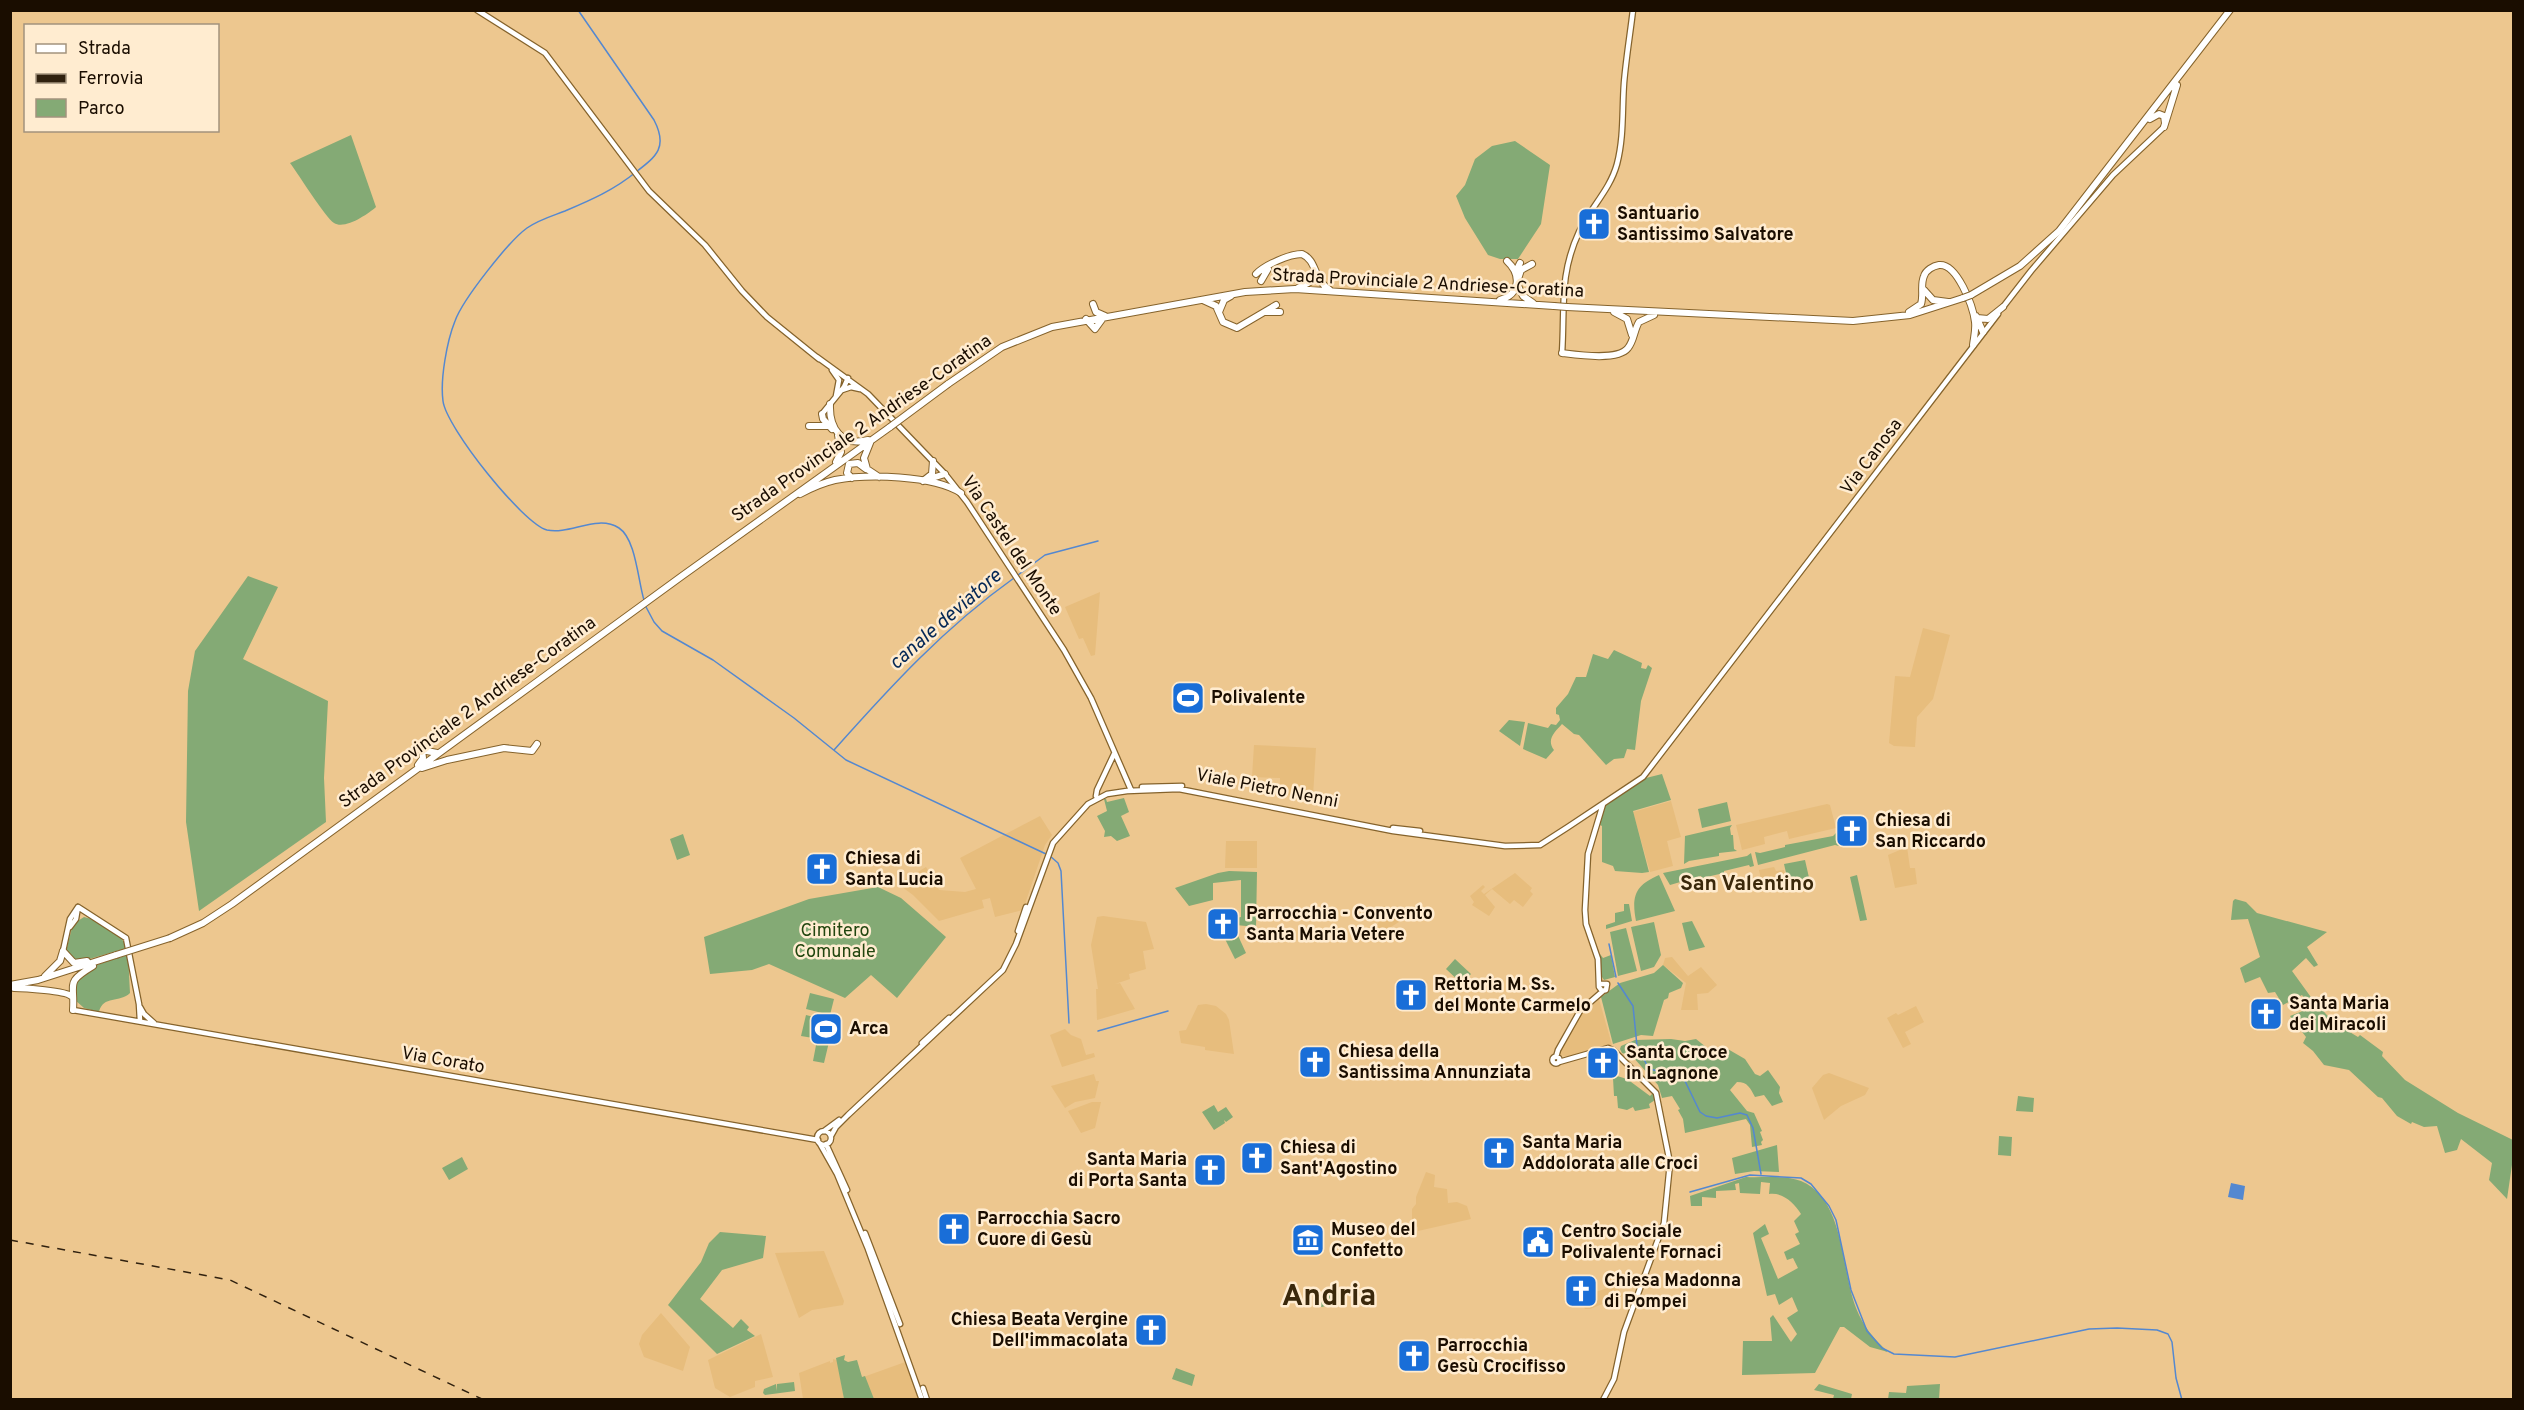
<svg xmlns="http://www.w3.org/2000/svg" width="2524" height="1410" font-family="Overpass,sans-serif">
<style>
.built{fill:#e7bd7d}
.green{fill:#84aa75}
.water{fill:#5488d0}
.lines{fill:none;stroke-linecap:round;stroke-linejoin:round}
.stream{stroke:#5488d0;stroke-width:1.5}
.secondary-casing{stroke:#85632c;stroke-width:7}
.primary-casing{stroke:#85632c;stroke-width:8}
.secondary{stroke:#fff;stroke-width:4.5}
.primary{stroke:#fff;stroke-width:6}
.rail{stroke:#30210f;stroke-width:1.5;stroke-dasharray:8 8;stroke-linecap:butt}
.primary-bridge-casing{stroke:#85632c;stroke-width:8;stroke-linecap:butt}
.primary-bridge{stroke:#fff;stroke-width:6}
.labels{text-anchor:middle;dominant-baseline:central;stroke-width:5;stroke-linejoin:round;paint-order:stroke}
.poi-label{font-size:18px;font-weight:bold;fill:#1a0d00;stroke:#ffecd0;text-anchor:start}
.street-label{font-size:18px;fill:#1a0d00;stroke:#ffecd0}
.park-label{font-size:18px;fill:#22460f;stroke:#ffecd0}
.water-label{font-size:20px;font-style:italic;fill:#052856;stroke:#ffecd0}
.quarter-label{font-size:21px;font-weight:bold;fill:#3a280b;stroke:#ffecd0}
.town-label{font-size:30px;font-weight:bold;fill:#3a280b;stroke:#ffecd0}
</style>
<rect width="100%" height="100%" fill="#edc78f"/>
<path class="built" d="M1100 592 1095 655 1091 656 1083 638 1079 639 1065 607Z
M1923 628 1950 635 1933 699 1917 717 1915 747 1894 746 1889 743 1895 676 1910 677Z
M1254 745 1316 748 1313 796 1280 794V778L1252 777Z
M1671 801 1681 837 1667 841 1673 866 1650 872 1633 812Z
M1827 804 1830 805 1836 828 1789 839 1787 831 1764 837 1765 844 1742 850 1736 825Z
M1040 816 1052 835 1045 845 1023 910 995 917 990 898 982 900 984 908 939 921 913 895 898 884 926 867 939 890 965 892 976 889 960 858Z
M1226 841H1257V868H1225Z
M1907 847 1910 868H1915L1917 884 1895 888 1888 855Z
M1774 867 1776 871 1784 870 1788 887 1764 893 1759 870Z
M1515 873 1532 888 1530 891 1533 894 1523 907 1514 900 1510 904 1492 889 1485 895 1495 907 1489 916 1472 905 1474 902 1470 896 1483 885 1485 887 1481 891 1484 894Z
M1384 906 1415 912 1378 935 1376 929Z
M1103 916 1146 922 1154 949 1143 951 1146 969 1129 974 1130 979 1115 984 1120 983 1135 1009 1097 1020 1096 989H1098L1091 945 1097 917Z
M1672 957 1688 976 1701 967 1717 985 1708 993 1697 994 1698 1010H1681L1686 983 1663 965 1665 958Z
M1599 999 1612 1045 1570 1057 1560 1055 1559 1051 1562 1045 1580 1015Z
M1206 1004 1216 1006 1226 1014 1229 1020 1234 1054 1205 1050V1047L1181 1043 1179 1031 1186 1030 1198 1005Z
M1916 1006 1924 1022 1905 1032 1911 1044 1903 1048 1887 1018 1896 1013 1898 1015Z
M1065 1029 1071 1035 1081 1039 1086 1055 1094 1053 1095 1057 1062 1067 1050 1035Z
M1829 1073 1869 1088 1865 1095 1841 1106 1824 1120 1812 1088 1823 1075Z
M1094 1074 1096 1081H1099L1095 1098 1075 1102 1065 1108 1051 1086Z
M1092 1102H1101L1095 1128 1081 1133 1068 1111Z
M1426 1172 1435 1175 1434 1187 1447 1189 1448 1203 1457 1202 1467 1206 1471 1219 1418 1231V1227L1414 1226 1415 1220H1412V1209L1416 1204V1197Z
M824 1251 844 1301 843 1305 812 1310 799 1318 775 1253Z
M1617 1285 1622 1296 1590 1309H1585L1580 1297Z
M661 1313 690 1347 683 1371 644 1357 639 1344 642 1335Z
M761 1334 773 1377 755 1381V1387L730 1397 715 1388 708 1360Z
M833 1359 837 1360 844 1399H803L799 1373 830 1361V1363L833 1362Z
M908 1361 919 1400 862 1399 855 1380Z"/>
<path class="green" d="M351 135 376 207C368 214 345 230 334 223 325 217 299 175 290 163Z
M1515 141 1550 165 1541 224 1518 259H1500L1488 255 1465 218 1456 196 1465 185 1475 159 1492 146Z
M248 576 278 587 243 659 328 701 324 778 326 822 199 911 186 822 188 691 195 651Z
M1614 650 1642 663 1641 668 1646 669 1648 665 1652 668 1641 701 1635 750 1627 749 1624 758 1614 759 1606 765 1579 735 1574 734 1562 724C1555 732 1546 739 1554 750L1546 759 1523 749 1528 723 1548 728 1551 724 1556 725 1560 720 1559 715 1556 714V708L1568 694 1576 677H1586L1593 654 1608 659Z
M1509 720 1525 722 1520 746 1499 731Z
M1662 774 1671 800 1633 811 1649 872 1642 873 1615 871 1613 866 1602 862V826L1600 825 1605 805 1646 778Z
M1124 798 1129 812 1121 816 1130 836 1117 841 1111 836 1104 837 1105 831 1097 816 1107 811 1104 799H1106L1107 802Z
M1727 802 1731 821 1702 828 1698 809Z
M1732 825 1730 828 1731 835H1733L1734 849 1737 851 1719 853V856L1689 861 1684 864 1685 836Z
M1836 833 1839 846 1835 845 1758 865 1755 852 1760 853 1785 847V845L1833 836Z
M683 834 690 855 677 860 670 839Z
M1751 853 1754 866 1750 867 1749 865 1724 871V873L1702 878 1701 876 1670 885 1663 873 1747 856Z
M1805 860 1810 882 1789 886 1784 864Z
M1229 871 1257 872 1256 927 1236 925V918L1241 917V880L1213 883V900L1189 906 1175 888 1218 873Z
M1659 875 1675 911 1636 921C1631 895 1636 885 1659 875Z
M1857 875 1867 920 1860 921 1850 877Z
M878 887 901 898 946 937 897 998 871 975 845 998 769 964 752 970 710 974 704 937 809 899Z
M2235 899 2246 902 2257 913 2327 932 2307 947 2318 965 2314 967 2306 958 2292 971 2313 1000 2308 1003 2302 995 2283 1005 2275 992 2268 993 2260 977 2245 983 2240 968 2260 957 2248 919 2231 920 2233 901Z
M1624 904H1629L1632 921 1606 929V925L1615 922V913L1624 911Z
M84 917C98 920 123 934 127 948L79 962 72 961 66 951 73 924Z
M1692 921 1705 947 1689 951 1682 923Z
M1654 922 1661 955 1654 967 1641 971 1631 927Z
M1626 928 1637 971 1618 976 1610 932Z
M1235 929 1246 953 1235 959 1221 931Z
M1600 954 1603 958 1611 955 1615 977 1604 980 1602 977Z
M128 955 130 993C120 1003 103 995 99 1012L84 1008 75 1000C74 996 72 990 73 986 79 966 111 961 128 955Z
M1455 959 1471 974 1462 984 1446 969Z
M1663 965 1683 983 1681 988 1669 993 1668 998 1664 1000 1653 1036 1641 1035 1613 1044 1601 997 1620 983 1654 973Z
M810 993 834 999 830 1015 806 1009Z
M2318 1005 2333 1022 2358 1037 2360 1035 2383 1052 2382 1056 2405 1080 2458 1113 2513 1140V1158L2507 1199 2489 1180 2492 1163 2461 1139 2457 1150 2445 1153 2437 1126 2424 1127 2412 1122 2411 1124 2397 1116 2382 1098 2378 1097 2349 1070 2324 1065 2313 1051 2303 1043 2306 1037 2290 1016Z
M806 1015 818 1018 813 1038 801 1036Z
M822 1018 834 1020 830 1041 817 1038Z
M1671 1039 1685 1041 1696 1039 1711 1051 1726 1048 1745 1059 1755 1074 1760 1076 1768 1070 1780 1087 1779 1093 1783 1102 1772 1106 1764 1095 1755 1097C1750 1088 1748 1082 1737 1082L1730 1090 1747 1111 1754 1113 1762 1131 1760 1132 1763 1140 1761 1142 1762 1145 1752 1147 1750 1125 1746 1119 1685 1133 1683 1119 1678 1110 1680 1109 1672 1096 1662 1098 1658 1085 1632 1056 1622 1053 1620 1049 1621 1046 1635 1040Z
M817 1040 829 1042 824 1063 813 1061Z
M1617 1076 1627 1079 1650 1096 1653 1093 1655 1100 1649 1104 1650 1108 1635 1111 1633 1107 1627 1110 1618 1108 1617 1096H1614L1613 1078Z
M2018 1096 2034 1098 2033 1112 2016 1111Z
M1214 1105 1218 1112 1226 1107 1233 1117 1226 1122 1224 1120 1225 1123 1214 1130 1202 1112Z
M1999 1136 2012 1137 2011 1156 1998 1155Z
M1777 1145 1779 1172 1754 1171 1735 1174 1732 1158Z
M462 1157 468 1169 449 1180 442 1168Z
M1746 1177C1762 1178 1786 1175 1801 1181 1845 1199 1841 1270 1856 1308 1863 1326 1874 1339 1888 1352L1870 1347 1844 1327H1840L1815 1373 1742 1375 1743 1341H1772L1770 1318 1773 1315 1791 1342 1797 1334 1787 1318 1798 1311 1792 1297 1779 1305 1775 1294 1767 1296 1753 1233 1765 1224 1769 1234 1761 1238 1778 1279 1798 1268 1793 1258 1787 1260 1784 1252 1800 1244 1795 1234 1799 1232 1794 1221 1801 1214C1794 1203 1783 1192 1769 1194L1770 1183 1761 1182 1760 1194 1740 1193 1739 1183 1735 1184 1736 1190 1716 1191V1198L1702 1197V1206H1691L1690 1196Z
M720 1232 766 1236 763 1258 722 1270 700 1299 733 1328 741 1319 749 1327 747 1330 755 1336 717 1354 668 1305 701 1262 709 1243Z
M1333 1290 1340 1294 1339 1302 1322 1307 1317 1305 1314 1301 1317 1295Z
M845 1355 844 1360 848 1362 857 1360 862 1377 865 1376 874 1399H844L836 1358Z
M1176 1368 1195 1375 1192 1386 1172 1379Z
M794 1382 795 1391 765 1395 763 1393 764 1389 776 1384 777 1391V1384Z
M1819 1384 1852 1394 1851 1399H1833L1834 1395 1814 1390Z
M1940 1384 1939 1399H1888L1889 1392 1906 1393 1907 1386Z"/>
<path class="water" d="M2231 1183 2245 1186 2243 1200 2228 1197Z"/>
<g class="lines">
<path class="stream" d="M578 10 654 120C668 147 657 156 636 172 614 190 591 200 565 211 552 216 538 220 527 228 509 241 463 299 455 321 447 341 440 379 443 401 446 427 523 524 547 530 570 535 597 514 619 528 636 539 638 581 644 600
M1018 575 1045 555 1098 541
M645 605 654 622 662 631 713 660 794 718 846 760 1046 854
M834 750C891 686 944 628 1014 578
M1050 856 1058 863 1061 871 1069 1023
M1609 944 1616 977
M1618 983 1633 1006 1637 1046 1649 1069 1678 1075 1685 1081 1700 1112 1706 1116 1717 1118 1740 1113 1747 1115 1753 1128 1761 1174
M1098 1031 1168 1011
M1690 1192 1750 1175 1801 1178 1811 1184 1829 1206 1836 1220 1851 1290 1867 1331 1882 1348 1894 1354 1955 1357 2089 1329 2117 1328 2157 1330 2168 1334 2172 1342 2176 1378 2182 1400"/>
<g class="secondary-casing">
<path id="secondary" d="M477 10 545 53 649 191 705 245 742 291 767 317 819 359
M2003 307 2031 271 2113 175 2164 127
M1562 353C1565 307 1559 275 1579 232 1590 208 1610 190 1617 164 1624 137 1622 111 1624 83 1626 59 1630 35 1633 10
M817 357 868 394 945 474 967 502 1064 650 1091 698 1131 790
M832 370 839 380 836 396
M842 390 851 387 860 389
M822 414 844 387 848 378
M1142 787 1182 786
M1096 796 1097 790 1114 754
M1393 828 1420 831
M78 907 126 938 139 1004 140 1021
M70 927 76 919 78 907
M1018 931 1026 907
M63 951 70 919 78 907
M1601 984H1607L1606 990 1602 991 1599 987 1598 959 1586 924 1585 910 1588 854 1603 804
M140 1007 144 1014 154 1023
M73 1010 818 1140
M922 1043 949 1018
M1552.5 1060a3.5 3.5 0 1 1 7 0a3.5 3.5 0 1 1-7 0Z
M1556 1057 1558 1050 1580 1011 1603 991
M1559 1062 1608 1048 1614 1051 1656 1093 1670 1163 1664 1223 1624 1332 1614 1379 1603 1400
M824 1131 839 1120
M817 1138a7 7 0 1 1 14 0a7 7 0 1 1-14 0Z
M831 1136 836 1127 848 1115 1003 970 1016 944 1053 843 1088 804 1107 794 1127 791 1179 789 1393 831 1505 846 1540 845 1568 827 1643 777 1998 314
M820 1144 837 1174 868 1249 922 1400
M826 1144 847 1190
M865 1233 900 1324
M923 1388 927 1400"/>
</g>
<g class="primary-casing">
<path id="primary" d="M2150 119 2159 114 2164 116 2165 123
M2164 127 2177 85
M1516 271 1520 263
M1256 274C1265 265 1289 254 1302 254 1318 261 1312 279 1331 291
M1518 279 1521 270 1532 264
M1261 281 1268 269
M1517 284 1523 296 1533 303
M1298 288 1310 282 1315 272
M1924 290 1933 300 1948 302
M1971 295 2020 266 2059 231 2230 10
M1203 300 1216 306 1223 322 1237 328 1276 305
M1500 300C1521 294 1521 274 1507 261
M1093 304 1096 312 1105 316
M1567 307 1853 321 1910 315 1963 298
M1219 312 1224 300 1231 296
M1266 312H1280
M1614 312 1627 319 1632 335
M1909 312 1921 304C1924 295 1920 285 1924 276 1926 270 1933 266 1939 265 1957 263 1973 306 1975 322 1976 330 1974 337 1973 345
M1976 316 1983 332
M1977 318 1988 319 2003 307
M1086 319 1095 329 1103 318
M1562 353C1578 355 1618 361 1628 348 1634 341 1634 330 1639 322L1654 315
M948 384 1002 347 1052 327 1245 292 1295 289 1554 306
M830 404C829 429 842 447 868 440
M822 414 823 419 832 429
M809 426H829
M870 443 864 458 867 469 879 477
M836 462 841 452 838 435
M852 478 847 473 849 464 858 463 866 469
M929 479 945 474
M923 481 932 474 933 461
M800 494C811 488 822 483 835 480 867 474 933 475 961 493
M418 765 423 758 422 750 437 753
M422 768 447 760 504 748 532 751 537 744
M170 938 203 923 232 904 682 576 890 427
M63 951 74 963 87 961
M45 976 60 961 63 951
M10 985 38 980 116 955
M14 988C24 988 66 991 71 996
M73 1010C75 982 65 983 93 966"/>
</g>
<use href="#secondary" class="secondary"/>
<use href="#primary" class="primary"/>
<path class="rail" d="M10 1240 230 1280 484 1400"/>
<g class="primary-bridge-casing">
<path id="primary-bridge" d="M1963 298 1971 295
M1554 306 1567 307
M890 427 948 384
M116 955 170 938"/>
</g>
<use href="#primary-bridge" class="primary-bridge"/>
</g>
<defs>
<g id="church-square" transform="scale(1.725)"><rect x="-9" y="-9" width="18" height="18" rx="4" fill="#196ed8" stroke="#ffecd0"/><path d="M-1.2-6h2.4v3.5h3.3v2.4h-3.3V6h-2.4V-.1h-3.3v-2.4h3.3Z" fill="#fff"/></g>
<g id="stadium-square" transform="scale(1.725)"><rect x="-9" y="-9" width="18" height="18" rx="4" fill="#196ed8" stroke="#ffecd0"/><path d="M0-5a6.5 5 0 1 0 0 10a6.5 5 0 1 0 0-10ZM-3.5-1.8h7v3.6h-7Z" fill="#fff"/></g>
<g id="museum-square" transform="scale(1.725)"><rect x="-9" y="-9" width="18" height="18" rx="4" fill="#196ed8" stroke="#ffecd0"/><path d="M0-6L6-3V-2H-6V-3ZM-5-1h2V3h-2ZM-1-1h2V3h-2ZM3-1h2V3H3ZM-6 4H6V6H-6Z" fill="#fff"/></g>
<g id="civic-square" transform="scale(1.725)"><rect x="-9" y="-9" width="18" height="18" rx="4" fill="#196ed8" stroke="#ffecd0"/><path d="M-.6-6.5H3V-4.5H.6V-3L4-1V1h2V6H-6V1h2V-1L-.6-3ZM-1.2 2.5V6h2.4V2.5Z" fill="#fff"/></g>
</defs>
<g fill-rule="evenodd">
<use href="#church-square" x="1594" y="224"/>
<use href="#stadium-square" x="1188" y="698"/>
<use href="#church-square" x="1852" y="831"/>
<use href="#church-square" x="822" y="869"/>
<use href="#church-square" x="1223" y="924"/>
<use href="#church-square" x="1411" y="995"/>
<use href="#church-square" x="2266" y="1014"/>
<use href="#stadium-square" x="826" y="1029"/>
<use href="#church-square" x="1315" y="1062"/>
<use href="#church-square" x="1603" y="1063"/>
<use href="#church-square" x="1499" y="1153"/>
<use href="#church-square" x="1257" y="1158"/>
<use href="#church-square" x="1210" y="1170"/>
<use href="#church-square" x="954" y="1229"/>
<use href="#museum-square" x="1308" y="1240"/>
<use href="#civic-square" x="1538" y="1242"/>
<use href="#church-square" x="1581" y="1291"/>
<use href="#church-square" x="1151" y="1330"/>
<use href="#church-square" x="1414" y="1356"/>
</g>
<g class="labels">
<g class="poi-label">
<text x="1617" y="214">Santuario<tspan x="1617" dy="21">Santissimo Salvatore</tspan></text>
<text x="1211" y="698">Polivalente</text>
<text x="1875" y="821">Chiesa di<tspan x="1875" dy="21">San Riccardo</tspan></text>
<text x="845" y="859">Chiesa di<tspan x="845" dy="21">Santa Lucia</tspan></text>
<text x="1246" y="914">Parrocchia - Convento<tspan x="1246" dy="21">Santa Maria Vetere</tspan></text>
<text x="1434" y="985">Rettoria M. Ss.<tspan x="1434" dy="21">del Monte Carmelo</tspan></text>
<text x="2289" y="1004">Santa Maria<tspan x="2289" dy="21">dei Miracoli</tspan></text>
<text x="849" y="1029">Arca</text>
<text x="1338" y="1052">Chiesa della<tspan x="1338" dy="21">Santissima Annunziata</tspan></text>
<text x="1626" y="1053">Santa Croce<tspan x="1626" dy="21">in Lagnone</tspan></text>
<text x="1522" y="1143">Santa Maria<tspan x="1522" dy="21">Addolorata alle Croci</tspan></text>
<text x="1280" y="1148">Chiesa di<tspan x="1280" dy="21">Sant'Agostino</tspan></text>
<text x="1187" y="1160" text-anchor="end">Santa Maria<tspan x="1187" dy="21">di Porta Santa</tspan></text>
<text x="977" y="1219">Parrocchia Sacro<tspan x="977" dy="21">Cuore di Gesù</tspan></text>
<text x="1331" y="1230">Museo del<tspan x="1331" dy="21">Confetto</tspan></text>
<text x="1561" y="1232">Centro Sociale<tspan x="1561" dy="21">Polivalente Fornaci</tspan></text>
<text x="1604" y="1281">Chiesa Madonna<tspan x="1604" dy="21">di Pompei</tspan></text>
<text x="1128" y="1320" text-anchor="end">Chiesa Beata Vergine<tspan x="1128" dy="21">Dell'immacolata</tspan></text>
<text x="1437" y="1346">Parrocchia<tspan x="1437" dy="21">Gesù Crocifisso</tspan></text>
</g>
<g class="street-label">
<text transform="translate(1428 284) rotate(3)">Strada Provinciale 2 Andriese-Coratina</text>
<text transform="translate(862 429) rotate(-35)">Strada Provinciale 2 Andriese-Coratina</text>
<text transform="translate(1872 457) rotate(-53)">Via Canosa</text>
<text transform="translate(1011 546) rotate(56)">Via Castel del Monte</text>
<text transform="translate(468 713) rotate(-36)">Strada Provinciale 2 Andriese-Coratina</text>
<text transform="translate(1267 789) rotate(11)">Viale Pietro Nenni</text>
<text transform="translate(443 1061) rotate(10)">Via Corato</text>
</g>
<g class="park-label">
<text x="835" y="931">Cimitero<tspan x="835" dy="21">Comunale</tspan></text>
</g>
<g class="water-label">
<text transform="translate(946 620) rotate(-41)">canale deviatore</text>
</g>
<g class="quarter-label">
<text x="1747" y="884">San Valentino</text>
</g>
<g class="town-label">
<text x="1329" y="1297">Andria</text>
</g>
</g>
<rect width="2524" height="1410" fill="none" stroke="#1a0d00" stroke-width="24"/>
<rect x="24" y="24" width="195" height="108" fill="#ffecd0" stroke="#a3937d" stroke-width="1.5"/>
<rect x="36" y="44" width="30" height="9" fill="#ffffff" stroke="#a3937d" stroke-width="1.5"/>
<text x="78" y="54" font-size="18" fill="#1a0d00">Strada</text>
<rect x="36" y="74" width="30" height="9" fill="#30210f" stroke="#a3937d" stroke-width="1.5"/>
<text x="78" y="84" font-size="18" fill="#1a0d00">Ferrovia</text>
<rect x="36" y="99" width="30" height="18" fill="#84aa75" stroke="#a3937d" stroke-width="1.5"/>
<text x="78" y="114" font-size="18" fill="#1a0d00">Parco</text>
</svg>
